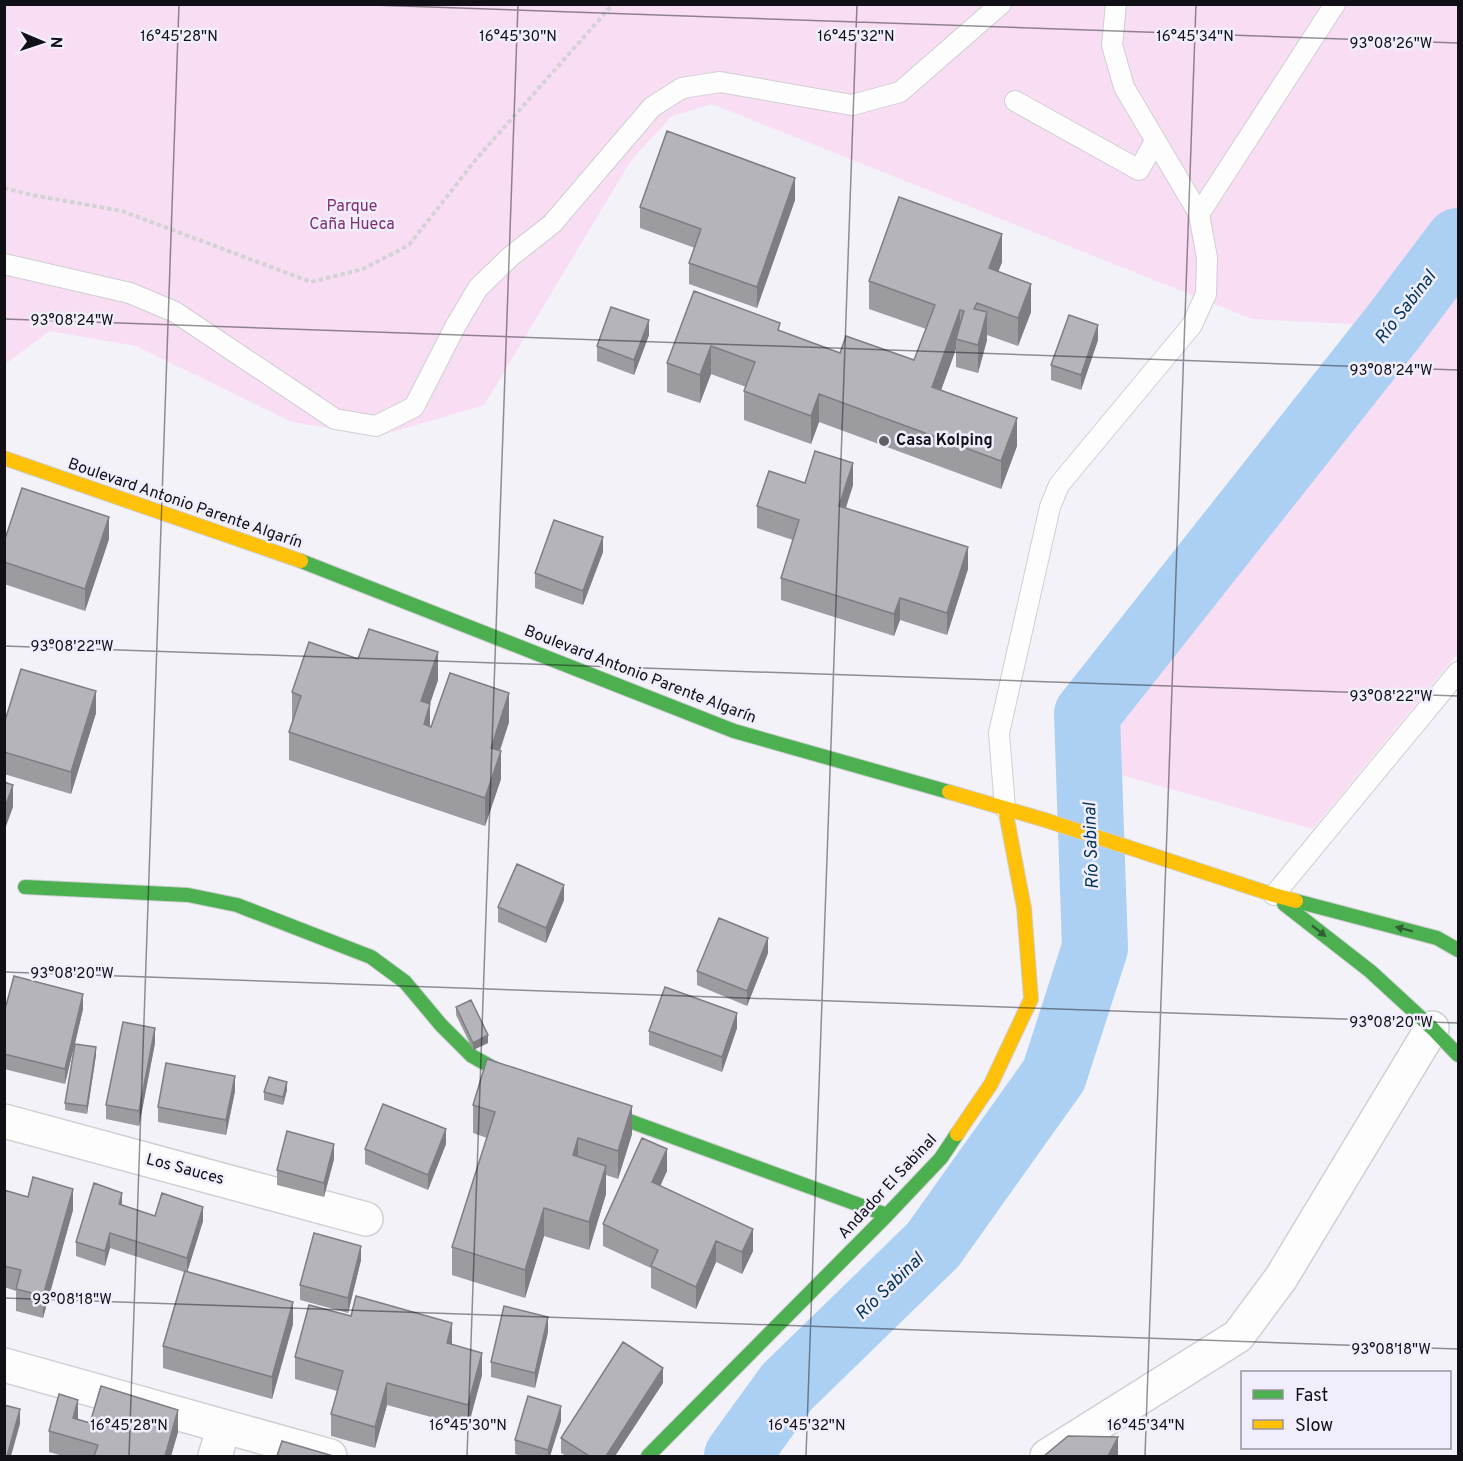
<svg xmlns="http://www.w3.org/2000/svg" width="1463" height="1461" font-family="Overpass,sans-serif">
<style>
.green{fill:#f8ddf3}
.lines{fill:none;stroke-linecap:round;stroke-linejoin:round}
.river{stroke:#acd0f4;stroke-width:66}
.lane-casing{stroke:#cfcfd4;stroke-width:22}
.street-casing{stroke:#cfcfd4;stroke-width:36}
.fast-casing{stroke:#cfcfd4;stroke-width:16}
.slow-casing{stroke:#cfcfd4;stroke-width:16}
.path{stroke:#d3d3d5;stroke-width:4;stroke-dasharray:4.5 3;stroke-linecap:butt}
.lane{stroke:#fdfdfe;stroke-width:20}
.street{stroke:#fdfdfe;stroke-width:33}
.fast{stroke:#4caf50;stroke-width:14}
.slow{stroke:#ffc107;stroke-width:14}
.wall{fill:#9b9ba0}
.shaded-wall{fill:#7e7e82}
.building{fill:#b4b4ba;stroke:#7e7e82;stroke-width:1.5}
.oneway{fill:#2e6033}
.ticks{fill:none;stroke:#111016;stroke-width:1.5;stroke-opacity:0.45}
.poi-dot{fill:#605f65;stroke:#f0eefc;stroke-width:2}
.labels{text-anchor:middle;dominant-baseline:central;stroke-width:5;stroke-linejoin:round;paint-order:stroke}
.park-label{font-size:16px;fill:#822f72;stroke:#f0eefc}
.poi-label{font-size:16px;font-weight:bold;fill:#111016;stroke:#f0eefc;text-anchor:start}
.street-label{font-size:16px;fill:#111016;stroke:#f0eefc}
.water-label{font-size:18px;font-style:italic;fill:#003359;stroke:#f0eefc}
.ticks-label{font-size:15px;text-anchor:middle;fill:#111016;stroke:#f0eefc;stroke-width:5;stroke-linejoin:round;paint-order:stroke}
</style>
<rect width="100%" height="100%" fill="#f2f2f8"/>
<path class="green" d="M5 5H1458V653L1313 829 1089 766 1087 714 1393 326 1252 319 712 104 672 116 632 159 484 405 379 436 292 422 136 346 50 331 5 364Z"/>
<g class="lines">
<path class="river" d="M737 1456 787 1387 933 1245 1054 1075 1095 948 1087 714 1394 326 1458 241"/>
<g class="lane-casing">
<path id="lane" d="M1015 101 1139 170 1155 141
M1199 214 1335 4
M4 264 130 293 175 312 335 419 376 426 414 407 456 325 478 288 510 257 552 224 652 107 682 88 720 82 852 105 900 92 1001 4
M1005 808 999 733 1050 507 1059 485 1192 325 1206 294 1207 258 1199 214 1124 87 1112 45 1116 4
M1274 895 1458 672"/>
</g>
<g class="street-casing">
<path id="street" d="M4 1121 366 1219
M4 1365 330 1456
M215 1456 224 1427
M1047 1456 1238 1336 1281 1278 1432 1028"/>
</g>
<g class="fast-casing">
<path id="fast" d="M301 561 734 731 949 792
M25 887 188 895 237 905 371 957 405 982 441 1025 472 1056 513 1079 525 1083
M1296 901 1437 938 1458 950
M1284 904 1370 971 1432 1028 1458 1055
M591 1107 887 1215
M648 1456 887 1215 941 1158 957 1134"/>
</g>
<g class="slow-casing">
<path id="slow" d="M4 458 301 561
M949 792 1045 820 1274 895 1296 901
M957 1134 991 1084 1031 999 1024 908 1005 808"/>
</g>
<path class="path" d="M4 188 32 195 122 211 311 282 363 269 409 245 477 158 613 4"/>
<use href="#lane" class="lane"/>
<use href="#street" class="street"/>
<use href="#fast" class="fast"/>
<use href="#slow" class="slow"/>
</g>
<path class="wall" d="M795 200 757 308 689 284V263L695 248 640 228V207Z
M1002 262 998 272 1031 312 1018 346 987 335V340L978 373 956 367V349L941 390 1017 446 1001 489 819 422 811 444 744 420V391L746 387 711 374 700 403 667 392V363L694 291 780 331 840 353 914 360 926 329 869 309V281Z
M649 335 634 375 597 361V346Z
M1098 340 1081 390 1051 380V365Z
M805 483 853 485 846 508 968 569 947 635 900 620 894 636 781 600V578L793 540 757 528V506Z
M109 539 85 611 4 584V542Z
M603 552 583 605 535 588V573Z
M358 659 438 680 430 704V726L509 722 500 751 501 779 485 826 289 760V732L293 721 292 720V692Z
M96 713 71 794 4 774V724Z
M564 900 546 943 498 922V907Z
M768 953 747 1006 697 985V971Z
M456 1007 488 1043 473 1050 456 1015Z
M83 1009 75 1044 96 1055 87 1114 65 1110V1103L74 1046 65 1084 4 1069V1013Z
M737 1028 722 1072 649 1045V1031Z
M155 1043 139 1126 106 1119V1105Z
M287 1090 283 1105 264 1100V1092Z
M235 1091 226 1135 158 1122V1107Z
M473 1105 632 1134 618 1179 606 1175V1194L589 1250 544 1236 525 1298 452 1275V1247L487 1138 473 1133Z
M446 1144 428 1190 365 1164V1149Z
M334 1159 324 1197 277 1185V1170Z
M667 1171 660 1186 753 1251 742 1274 716 1262 696 1309 651 1288V1268L603 1246V1224Z
M4 1190 73 1210 43 1318 16 1311V1291L4 1287Z
M122 1205 155 1216 203 1221 187 1272 293 1324 272 1399 163 1368V1346L184 1272 110 1248 105 1266 76 1256V1242Z
M361 1260 348 1313 300 1300V1285Z
M548 1332 535 1388 491 1377V1362Z
M452 1345 482 1375 468 1427 387 1405 375 1448 331 1436V1414L337 1391 295 1379V1357Z
M663 1383 615 1456H566L561 1453V1438Z
M78 1419 90 1423 178 1432 171 1456H63L49 1452V1431Z
M561 1421 550 1456H522L515 1454V1440Z"/>
<path class="shaded-wall" d="M795 178V200L757 308V287Z
M1002 234V262L989 296V268Z
M1031 284V312L1018 346V318Z
M960 310V338L956 339V349L932 415V387Z
M987 312V340L978 373V345Z
M649 320V335L634 375V360Z
M1098 325V340L1081 390V375Z
M711 346V374L700 403V375Z
M819 394V422L811 444V416Z
M1017 418V446L1001 489V461Z
M853 463V485L839 528V506Z
M109 517V539L85 611V589Z
M603 537V552L583 605V591Z
M968 547V569L947 635V613Z
M900 598V620L894 636V614Z
M438 652V680L421 729V701Z
M96 691V713L71 794V772Z
M509 693V722L491 776V748Z
M430 704V732L424 724Z
M501 751V779L485 826V798Z
M13 785V807L4 832V810Z
M564 885V900L546 943V928Z
M768 938V953L747 1006V991Z
M83 994V1009L65 1084V1069Z
M737 1013V1028L722 1072V1057Z
M155 1028V1043L139 1126V1111Z
M488 1035V1043L473 1050V1043Z
M96 1047V1055L87 1114V1106Z
M235 1076V1091L226 1135V1120Z
M287 1082V1090L283 1105V1097Z
M632 1106V1134L618 1179V1151Z
M446 1129V1144L428 1190V1175Z
M578 1138V1166L573 1155Z
M334 1144V1159L324 1197V1183Z
M667 1149V1171L652 1204V1182Z
M606 1166V1194L589 1250V1222Z
M73 1189V1210L43 1318V1296Z
M122 1193V1207L119 1204Z
M203 1207V1221L187 1273V1258Z
M544 1208V1236L525 1298V1270Z
M753 1229V1251L742 1274V1252Z
M110 1233V1248L105 1266V1251Z
M716 1241V1262L696 1309V1287Z
M361 1246V1260L348 1313V1298Z
M293 1302V1324L272 1399V1377Z
M548 1317V1332L535 1388V1373Z
M452 1323V1345L447 1343Z
M482 1353V1375L468 1427V1405Z
M663 1368V1383L615 1456H606Z
M387 1383V1405L375 1448V1427Z
M78 1400V1422L73 1440V1418Z
M561 1406V1421L550 1456H548V1450Z
M20 1409V1424L11 1456H7Z
M178 1410V1432L171 1456H165Z
M1118 1437V1456H1108Z"/>
<path class="building" d="M667 131 795 178 757 287 689 263 701 229 640 207Z
M899 197 1002 234 989 268 1031 284 1018 318 977 303 974 309 987 312 978 345 956 339 964 311 960 310 932 387 1017 418 1001 461 819 394 811 416 744 391 755 362 711 346 700 375 667 363 694 291 780 323 778 330 840 353 846 336 914 360 935 305 869 281Z
M611 307 649 320 634 360 597 346Z
M1069 315 1098 325 1081 375 1051 365Z
M815 451 853 463 839 506 968 547 947 613 900 598 894 614 781 578 799 520 757 506 769 471 805 483Z
M22 488 109 517 85 589 4 562V542Z
M554 520 603 537 583 591 535 573Z
M369 629 438 652 421 701 430 704 424 724 431 727 450 673 509 693 491 748 501 751 485 798 289 732 301 696 292 692 309 642 358 659Z
M21 669 96 691 71 772 4 752V724Z
M4 782 13 785 4 810Z
M517 864 564 885 546 928 498 907Z
M719 918 768 938 747 991 697 971Z
M14 976 83 994 65 1069 4 1054V1013Z
M665 987 737 1013 722 1057 649 1031Z
M471 1000 488 1035 473 1043 456 1007Z
M123 1022 155 1028 139 1111 106 1105Z
M75 1044 96 1047 87 1106 65 1103Z
M487 1059 632 1106 618 1151 578 1138 573 1155 606 1166 589 1222 544 1208 525 1270 452 1247 495 1112 473 1105Z
M166 1063 235 1076 226 1120 158 1107Z
M269 1077 287 1082 283 1097 264 1092Z
M383 1104 446 1129 428 1175 365 1149Z
M287 1131 334 1144 324 1183 277 1170Z
M642 1138 667 1149 652 1182 753 1229 742 1252 716 1241 696 1287 651 1266 658 1250 603 1224Z
M33 1177 73 1189 43 1296 16 1289 21 1270 4 1266V1190L28 1197Z
M94 1183 122 1193 119 1204 155 1216 162 1193 203 1207 187 1258 110 1233 105 1251 76 1242Z
M314 1233 361 1246 348 1298 300 1285Z
M185 1271 293 1302 272 1377 163 1346Z
M356 1296 452 1323 447 1343 482 1353 468 1405 387 1383 375 1427 331 1414 343 1371 295 1357 309 1305 351 1316Z
M504 1306 548 1317 535 1373 491 1362Z
M623 1342 663 1368 606 1456H589L561 1438Z
M101 1386 178 1410 165 1456H94L98 1445 49 1431 59 1394 78 1400 73 1418 90 1423Z
M528 1396 561 1406 548 1450 515 1440Z
M4 1405 20 1409 7 1456H4Z
M1068 1436 1118 1437 1108 1456H1044Z
M282 1441 333 1456H277Z"/>
<defs><path id="oneway-solid" d="M-6-.8H1V-3.2L6.5 0L1 3.2V.8H-6Z" transform="scale(1.5)"/></defs>
<g class="oneway">
<use href="#oneway-solid" transform="translate(1404 929) rotate(-165)"/>
<use href="#oneway-solid" transform="translate(1319 931) rotate(38)"/>
</g>
<path class="ticks" d="M343 4 1458 43M4 319 1458 370M4 646 1458 696M4 972 1458 1023M4 1298 1458 1349M129 1456 179 4M467 1456 518 4M806 1456 857 4M1145 1456 1196 4"/>
<circle class="poi-dot" cx="884" cy="441" r="6"/>
<g class="labels">
<g class="park-label">
<text x="352" y="207">Parque<tspan x="352" dy="18">Caña Hueca</tspan></text>
</g>
<g class="poi-label">
<text x="896" y="441">Casa Kolping</text>
</g>
<g class="street-label">
<text transform="translate(185 504) rotate(19)">Boulevard Antonio Parente Algarín</text>
<text transform="translate(640 675) rotate(21)">Boulevard Antonio Parente Algarín</text>
<text transform="translate(185 1170) rotate(15)">Los Sauces</text>
<text transform="translate(888 1187) rotate(-47)">Andador El Sabinal</text>
</g>
<g class="water-label">
<text transform="translate(1406 308) rotate(-52)">Río Sabinal</text>
<text transform="translate(1092 846) rotate(-92)">Río Sabinal</text>
<text transform="translate(890 1287) rotate(-44)">Río Sabinal</text>
</g>
</g>
<g class="ticks-label">
<text x="179" y="41">16°45'28"N</text>
<text x="518" y="41">16°45'30"N</text>
<text x="856" y="41">16°45'32"N</text>
<text x="1195" y="41">16°45'34"N</text>
<text x="1391" y="48">93°08'26"W</text>
<text x="72" y="325">93°08'24"W</text>
<text x="1391" y="375">93°08'24"W</text>
<text x="72" y="651">93°08'22"W</text>
<text x="1391" y="701">93°08'22"W</text>
<text x="72" y="978">93°08'20"W</text>
<text x="1391" y="1027">93°08'20"W</text>
<text x="72" y="1304">93°08'18"W</text>
<text x="1391" y="1354">93°08'18"W</text>
<text x="129" y="1430">16°45'28"N</text>
<text x="468" y="1430">16°45'30"N</text>
<text x="807" y="1430">16°45'32"N</text>
<text x="1146" y="1430">16°45'34"N</text>
</g>
<rect width="1463" height="1461" fill="none" stroke="#111016" stroke-width="12"/>
<rect x="1241" y="1371" width="210" height="78" fill="#f0eefc" stroke="#9795a0" stroke-width="1.5"/>
<rect x="1253" y="1390" width="30" height="9" fill="#4caf50" stroke="#9795a0" stroke-width="1.5"/>
<text x="1295" y="1401" font-size="18" fill="#111016">Fast</text>
<rect x="1253" y="1420" width="30" height="9" fill="#ffc107" stroke="#9795a0" stroke-width="1.5"/>
<text x="1295" y="1431" font-size="18" fill="#111016">Slow</text>
<g transform="translate(42 42) rotate(92)" stroke="#f0eefc" stroke-width="4.5" paint-order="stroke">
<path d="M0-4.5L10 22L0 15L-10 22Z" fill="#111016"/>
<text y="-9" font-size="16" font-weight="bold" text-anchor="middle" fill="#111016">N</text>
</g>
</svg>
